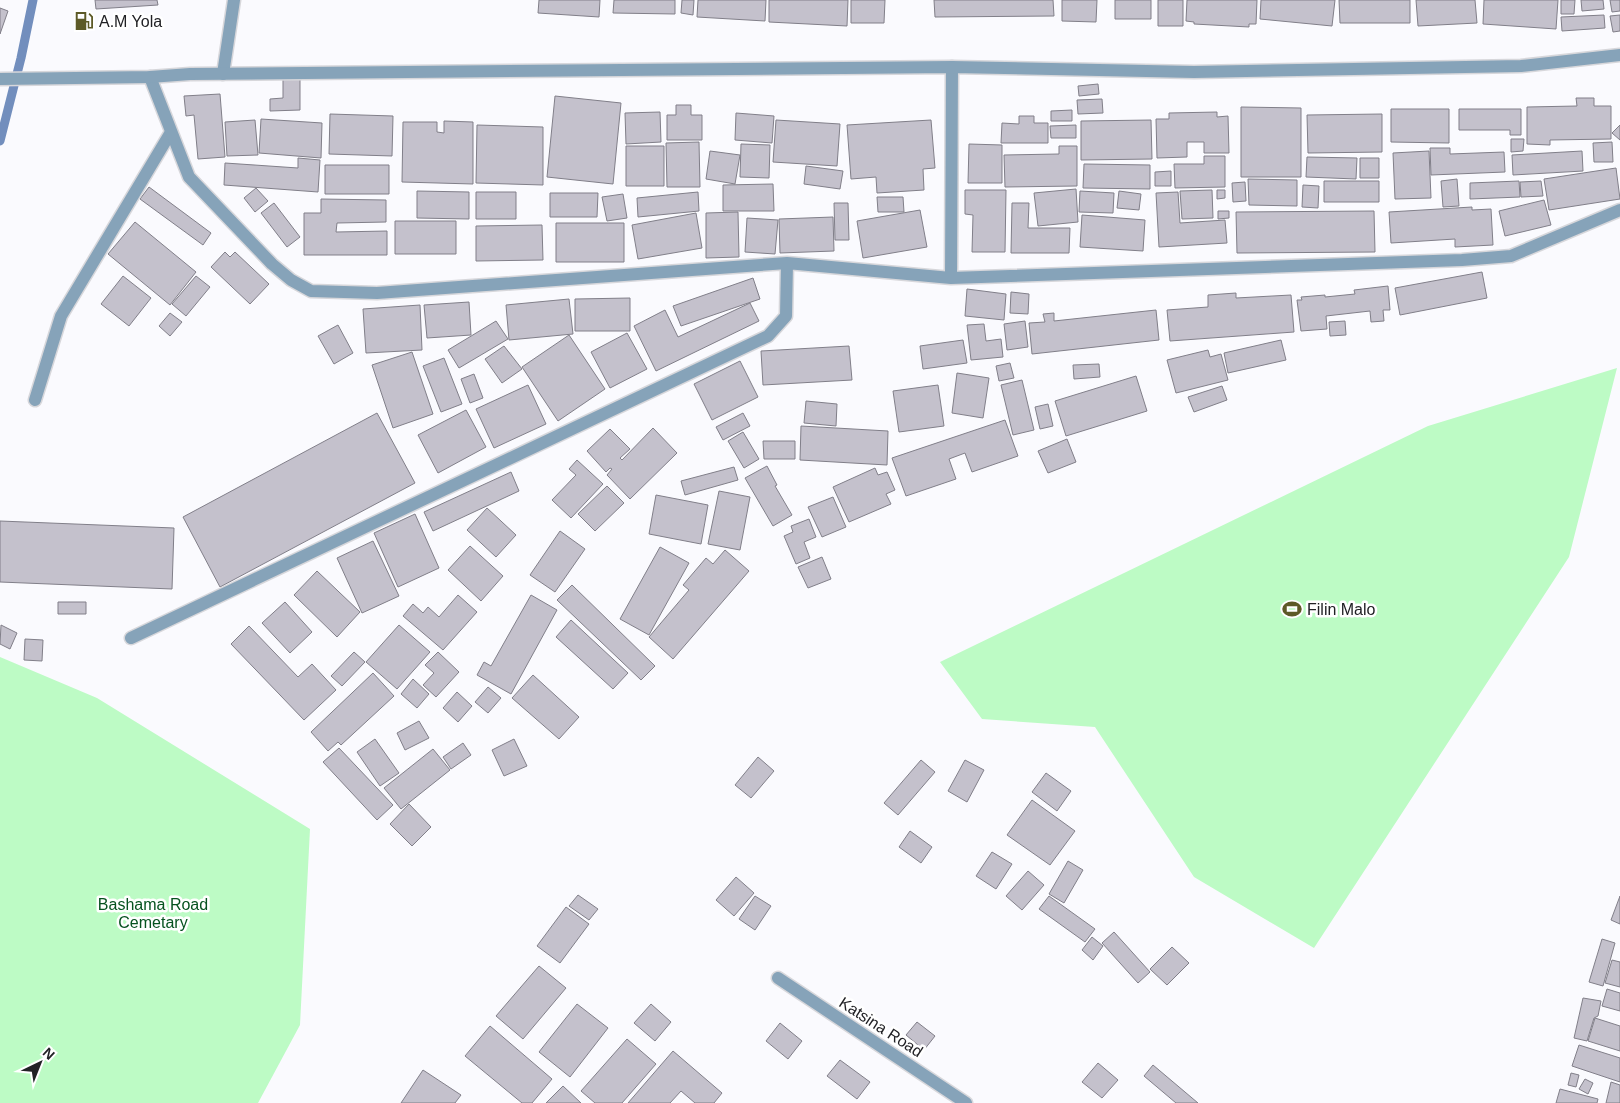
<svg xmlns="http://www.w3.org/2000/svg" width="1620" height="1103" font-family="Arial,sans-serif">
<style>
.green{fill:#bdfbc5}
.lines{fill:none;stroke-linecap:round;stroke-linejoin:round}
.stream{stroke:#728ebd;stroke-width:9}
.building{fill:#c4c1cc;stroke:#817f89}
.service-casing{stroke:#d7d7db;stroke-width:15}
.minor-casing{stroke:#d7d7db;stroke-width:15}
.tertiary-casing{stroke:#d7d7db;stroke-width:15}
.service{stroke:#86a3b9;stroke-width:12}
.minor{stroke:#86a3b9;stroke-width:12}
.tertiary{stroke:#86a3b9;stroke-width:12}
.labels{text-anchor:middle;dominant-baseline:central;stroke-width:5;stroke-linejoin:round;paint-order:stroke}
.poi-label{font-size:16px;fill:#212125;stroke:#fff;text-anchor:start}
.park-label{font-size:16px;fill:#06521f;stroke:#fff}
.street-label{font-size:16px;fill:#212125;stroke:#fff}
</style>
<rect width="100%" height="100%" fill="#fafafe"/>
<path class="green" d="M1617 368 1569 557 1314 948 1194 877 1095 727 982 719 940 662 1428 426Z
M0 657 97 698 310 829 300 1025 258 1103H0Z"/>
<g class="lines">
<path class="stream" d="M0 141 21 58 33 0"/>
</g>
<path class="building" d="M95 0H157L158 5 96 9Z
M539 0H600L599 17 538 13Z
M614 0H675V14L613 13Z
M682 0H694L693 15 681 13Z
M698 0H766L765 21 697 17Z
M769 0H848L847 26 769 22Z
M851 0H885L884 23H851Z
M934 0H1053L1054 16 935 17Z
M1062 0H1097L1096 22 1062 21Z
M1115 0H1151V19H1115Z
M1158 0H1183V26H1158Z
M1187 0H1257L1256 24H1249V27L1194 24V22L1186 21Z
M1261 0H1335L1332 26 1260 19Z
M1339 0H1410V23H1340Z
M1416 0H1475L1477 23 1418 26Z
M1484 0H1558L1556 29 1483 24Z
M1561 0H1575L1574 14H1561Z
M1581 0H1603L1604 9 1582 11Z
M1610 0H1620V11L1612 12Z
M0 8 8 11 0 34Z
M1604 15 1605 28 1562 31 1561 17Z
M1620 15V31L1613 32 1610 16Z
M283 79H300V110L270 111V99L283 98Z
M1098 84 1099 94 1079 96 1078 86Z
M220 94 225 157 198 159 194 115 186 116 184 96Z
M555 96 621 103 613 184 547 177Z
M1576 98H1594V106H1611V139L1550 140V145L1527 144V107L1577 106Z
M1102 99 1103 113 1078 114 1077 100Z
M676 105H691V115H702V140H667V115H676Z
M1241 107 1301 108V177H1241Z
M1391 109H1449V143L1391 142Z
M1459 109H1521V135H1510V130H1459Z
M1072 110V121H1051V111Z
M660 112 661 142 626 144 625 113Z
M1217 112V117L1228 116 1229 153H1204V142H1187V157L1157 158 1156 119H1169V113Z
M736 113 774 116 772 143 735 140Z
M330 114 393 116 392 156 329 154Z
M1382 114V152L1308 153 1307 115Z
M1019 116H1034V123H1048V143H1001L1002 123 1019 124Z
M261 119 322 123 321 158 259 153Z
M255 120 258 155 227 156 225 122Z
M776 120 840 124 837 166 773 162Z
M931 120 935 168 923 169 924 190 877 193 876 177 851 179 847 125Z
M1151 120 1152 159 1081 160V121Z
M444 121 473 122V184L402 182 403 122H437V132L444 133Z
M477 125 543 127V185L476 183Z
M1076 125V138H1051L1050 126Z
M1620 125V140L1612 133Z
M1511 139H1524L1523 151 1511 152Z
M699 142 700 187H667L666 143Z
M1612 142 1613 162H1594L1593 143Z
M741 144 770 145 769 178 740 177Z
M969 144 1002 145V183H968Z
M626 146H664V186H626Z
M1059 146H1077V186L1005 187 1004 155 1059 154Z
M1430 148H1450V154L1504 152 1505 172 1431 175Z
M710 151 740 155 735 184 706 179Z
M1429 151 1431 198 1395 199 1393 153Z
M1582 151 1583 171 1513 175 1512 155Z
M1204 156H1225V187L1175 188 1174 164H1204Z
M1307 157 1357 158 1356 179 1306 177Z
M298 158 320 160 318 192 224 185 225 163 298 168Z
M1360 158H1379V178H1360Z
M1084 164 1150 165V189L1083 188Z
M325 165H389V194H325Z
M806 166 843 171 840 189 804 184Z
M1616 168 1620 199 1549 210 1544 179Z
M1171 171V186H1155V172Z
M1248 179 1297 180V206L1249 205Z
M1457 179 1459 206 1443 207 1441 181Z
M1324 181H1379V202H1324Z
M1519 181 1520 197 1470 199V183Z
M1541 181 1543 196 1521 197 1520 182Z
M1245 182 1246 201 1233 202 1232 183Z
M773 184 774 211H723V185Z
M1303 185 1319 186 1318 208 1302 207Z
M149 187 211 233 203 245 140 199Z
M256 188 268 201 255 212 244 198Z
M1076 189 1078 222 1038 226 1034 193Z
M965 190H1006L1005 252H972L973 215 965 214Z
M1212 190 1213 218 1182 219 1180 191Z
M1217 190H1225V198L1217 199Z
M417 191 469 192V219L417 218Z
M1080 191 1114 193 1113 213 1079 212Z
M1119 191 1141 194 1139 210 1117 208Z
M476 192H516V219H476Z
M698 192 699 211 638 217 637 198Z
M1178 192 1180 223 1225 220 1227 243 1159 247 1156 193Z
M550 193H598L597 217H550Z
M623 194 627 218 607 221 602 197Z
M877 197H903L904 212H878Z
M321 199 386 200V222L337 223 336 232 387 231V255H304V213H321Z
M1544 200 1551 225 1505 236 1499 211Z
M274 203 300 237 287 247 261 213Z
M834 203H848L849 240H835Z
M1012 203H1029L1028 228H1070L1069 253H1011Z
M1472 207V210L1491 209 1493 245 1455 247V239L1391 243 1389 212Z
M920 210 927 247 863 258 857 221Z
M1218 211H1229V218L1218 219Z
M1374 211 1375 252 1237 253 1236 212Z
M738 212 739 257 706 258V213Z
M696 213 702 248 638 259 632 225Z
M1082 215 1145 220 1143 251 1080 247Z
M833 217 834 251 780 253 779 219Z
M747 218 778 220 775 254 745 252Z
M395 221H456V254H395Z
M135 222 196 272 170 305 108 254Z
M556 223H624V262H556Z
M542 225 543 260 476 261V226Z
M225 252 230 257 235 252 269 284 250 304 211 267Z
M1482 272 1487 298 1400 315 1395 288Z
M123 276 151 298 129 326 101 304Z
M196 276 210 287 186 316 172 304Z
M753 278 760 299 681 326 673 306Z
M1388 286 1390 310H1383L1384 321 1371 322 1370 311 1326 316 1327 329 1301 331 1297 300H1302L1301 297 1325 295V297L1355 294 1354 290Z
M967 289 1006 294 1004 320 965 316Z
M1011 292 1029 294 1028 314 1010 313Z
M1236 293V298L1291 295 1294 332 1170 341 1167 310 1208 307V295Z
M630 298V331H575V299Z
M569 299 573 334 509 340 506 305Z
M469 302 471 335 427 338 424 305Z
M750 303 759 321 656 371 634 326 665 310 678 337Z
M420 305 422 350 366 353 363 309Z
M1156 310 1159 340 1032 354 1029 323 1045 322 1043 314 1054 313V321Z
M170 313 182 322 170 336 159 326Z
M496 321 508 339 459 368 448 350Z
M1025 321 1028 347 1007 350 1004 324Z
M1345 321 1346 335 1330 336 1329 322Z
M984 324 986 341 1001 339 1003 357 971 360 967 325Z
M338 325 353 353 334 364 318 336Z
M627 333 647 369 610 388 591 352Z
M569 335 605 389 558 421 522 367Z
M963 340 967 363 923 369 920 346Z
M1281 340 1286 360 1228 373 1224 353Z
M504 346 522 369 502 383 485 359Z
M849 346 852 380 763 385 761 351Z
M1208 350 1210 357 1221 354 1228 380 1176 393 1167 360Z
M412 352 433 414 393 428 372 365Z
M444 358 462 404 441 412 423 366Z
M740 361 758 397 712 420 694 384Z
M1010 363 1014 378 999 381 996 366Z
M1099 364 1100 377 1074 379 1073 365Z
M957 373 989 378 983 418 952 413Z
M474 374 483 398 470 403 461 379Z
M1136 376 1147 411 1066 436 1055 401Z
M1022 380 1034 430 1013 435 1001 385Z
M528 385 546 424 494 448 476 409Z
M938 385 944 426 899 432 893 391Z
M1222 386 1227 400 1194 412 1188 397Z
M806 401 837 404 836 426 804 423Z
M1048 404 1053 426 1040 429 1035 407Z
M466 410 486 447 438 473 418 435Z
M377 413 415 483 220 587 183 517Z
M743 413 750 426 723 440 716 427Z
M1005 420 1018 456 972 472 965 453 949 459 956 479 906 496 892 458Z
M801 426 888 431 887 465 800 460Z
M653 428 677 453 630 499 607 475 612 469 610 468 606 472 587 451 610 429 630 449 620 458 622 460Z
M743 432 759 459 744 468 728 441Z
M1067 439 1076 462 1048 473 1038 451Z
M763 441H795V459H764Z
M577 460 603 484 571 518 552 500 576 475 569 469Z
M767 466 777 485 775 486 792 515 773 526 745 478Z
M734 467 738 480 685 495 681 481Z
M875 468 878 475 887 472 895 490 886 494 891 504 849 522 833 487Z
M511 472 519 491 433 531 424 512Z
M607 486 624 503 595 531 578 514Z
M719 491 750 497 740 550 708 544Z
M656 495 708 505 701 544 649 534Z
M833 497 846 527 822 537 808 507Z
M487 508 516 535 496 557 467 530Z
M415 514 439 568 398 587 374 533Z
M809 519 816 537 804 542 810 558 796 564 784 536 793 532 791 526Z
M0 521 174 528 172 589 0 582Z
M560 531 585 549 555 592 530 575Z
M373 541 399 596 362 613 337 558Z
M470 546 503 576 481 601 448 570Z
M660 547 689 563 649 635 620 619Z
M725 550 749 571 673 659 649 637 689 590 683 585 706 558 713 564Z
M822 557 831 579 808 588 798 567Z
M317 571 360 612 337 637 294 595Z
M572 585 655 666 641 680 557 600Z
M458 595 477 612 443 650 403 616 413 604 423 613 428 607 439 617Z
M531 595 557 610 511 694 477 675 484 662 491 666Z
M58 602H86V614H58Z
M285 602 312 632 290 653 262 623Z
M571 620 628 673 613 689 556 637Z
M1 625 17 633 10 649 0 644Z
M399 625 430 652 397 689 366 662Z
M249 626 298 677 312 664 336 690 304 720 231 644Z
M25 639 43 640 42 661 24 660Z
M354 652 365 662 342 686 331 676Z
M438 652 459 672 436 697 423 685 434 673 425 665Z
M373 673 394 696 341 745 338 742 328 751 311 732Z
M533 675 579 717 559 739 512 698Z
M413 679 429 694 417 708 401 694Z
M488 687 501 698 488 713 475 702Z
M457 692 472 706 458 722 443 708Z
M419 721 429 738 405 750 397 733Z
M375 739 399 773 380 786 357 752Z
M514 739 527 766 504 776 492 750Z
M463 743 471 755 451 769 443 757Z
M339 748 393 805 377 820 323 762Z
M433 749 450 770 401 809 384 788Z
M758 757 774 771 751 798 735 785Z
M921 760 935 772 898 815 884 803Z
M965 760 984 770 967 802 948 791Z
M1046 773 1071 791 1057 811 1032 792Z
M1032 800 1075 831 1050 865 1007 835Z
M409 804 431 827 412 846 390 824Z
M910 831 932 847 921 863 899 847Z
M992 852 1012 864 996 889 976 876Z
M1068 861 1083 870 1064 903 1049 894Z
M1028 871 1044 885 1022 910 1006 896Z
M736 877 754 893 734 916 716 900Z
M578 895 598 909 589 920 569 906Z
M755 896 771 906 755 930 739 919Z
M1049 896 1095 929 1085 942 1039 909Z
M1620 896V924L1611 920Z
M566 907 589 924 560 963 537 946Z
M1114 932 1150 972 1138 983 1102 943Z
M1092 937 1103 946 1093 960 1082 950Z
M1602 939 1615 943 1603 986 1589 982Z
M1172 947 1189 963 1167 985 1150 969Z
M1612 960 1620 962V987L1605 983Z
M539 966 566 988 523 1039 496 1016Z
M1607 989 1620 993V1011L1602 1006Z
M1583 998 1601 1001 1598 1016 1594 1018 1587 1041 1574 1038Z
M577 1004 608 1028 570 1077 539 1052Z
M651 1004 671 1022 655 1041 634 1023Z
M1595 1018 1620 1026V1051L1588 1041Z
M917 1022 935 1036 924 1050 906 1035Z
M780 1023 802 1041 788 1059 766 1041Z
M490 1026 552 1079 532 1103H522L465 1056Z
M627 1039 656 1064 622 1103H595L581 1091Z
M1579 1045 1620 1058V1082L1572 1066Z
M673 1051 722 1093 714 1103H695L681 1091 670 1103H628Z
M840 1060 870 1082 857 1099 827 1076Z
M1098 1063 1118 1080 1102 1098 1082 1082Z
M1153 1065 1198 1103H1176L1144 1076Z
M423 1070 461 1095 455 1103H401Z
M1571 1073 1579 1075 1576 1087 1568 1085Z
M1585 1079 1593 1083 1588 1094 1579 1089Z
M1611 1082 1620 1085V1103H1606Z
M563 1086 581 1103H546Z
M1560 1089 1598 1099 1597 1103H1556Z"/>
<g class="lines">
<g class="service-casing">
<path id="service" d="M35 400 61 316 171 132"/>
</g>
<g class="minor-casing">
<path id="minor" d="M223 74 234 0
M150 77 189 177 272 264 291 280 311 291 377 293 787 263 951 278 1462 260 1511 256 1620 210
M951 278 952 67
M131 638 768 336 786 316 787 263
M778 978 966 1103"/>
</g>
<g class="tertiary-casing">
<path id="tertiary" d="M0 79 150 77 190 74 952 67 1194 72 1521 66 1620 55"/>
</g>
<use href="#service" class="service"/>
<use href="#minor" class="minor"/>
<use href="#tertiary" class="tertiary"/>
</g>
<defs>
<g id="fuel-bare" transform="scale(1.5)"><path d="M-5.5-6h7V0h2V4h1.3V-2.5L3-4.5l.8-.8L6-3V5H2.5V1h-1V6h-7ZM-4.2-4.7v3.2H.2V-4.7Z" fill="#5d5a27" stroke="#fff" stroke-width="2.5" paint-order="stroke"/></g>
<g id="stadium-bare" transform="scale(1.5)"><path d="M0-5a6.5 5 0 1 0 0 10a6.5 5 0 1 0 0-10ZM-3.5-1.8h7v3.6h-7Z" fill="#5d5a27" stroke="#fff" stroke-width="2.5" paint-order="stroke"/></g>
</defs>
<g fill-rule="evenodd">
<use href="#fuel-bare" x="84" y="21"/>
<use href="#stadium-bare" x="1292" y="609"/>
</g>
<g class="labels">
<g class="poi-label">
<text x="99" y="21">A.M Yola</text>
<text x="1307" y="609">Filin Malo</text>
</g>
<g class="park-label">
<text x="153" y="904">Bashama Road<tspan x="153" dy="18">Cemetary</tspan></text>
</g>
<g class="street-label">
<text transform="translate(881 1027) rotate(33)">Katsina Road</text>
</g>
</g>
<g transform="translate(40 1063) rotate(43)" stroke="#ffffff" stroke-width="4" paint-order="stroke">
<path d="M0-4L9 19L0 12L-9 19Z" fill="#212125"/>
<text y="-8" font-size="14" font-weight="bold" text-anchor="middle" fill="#212125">N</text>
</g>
</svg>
